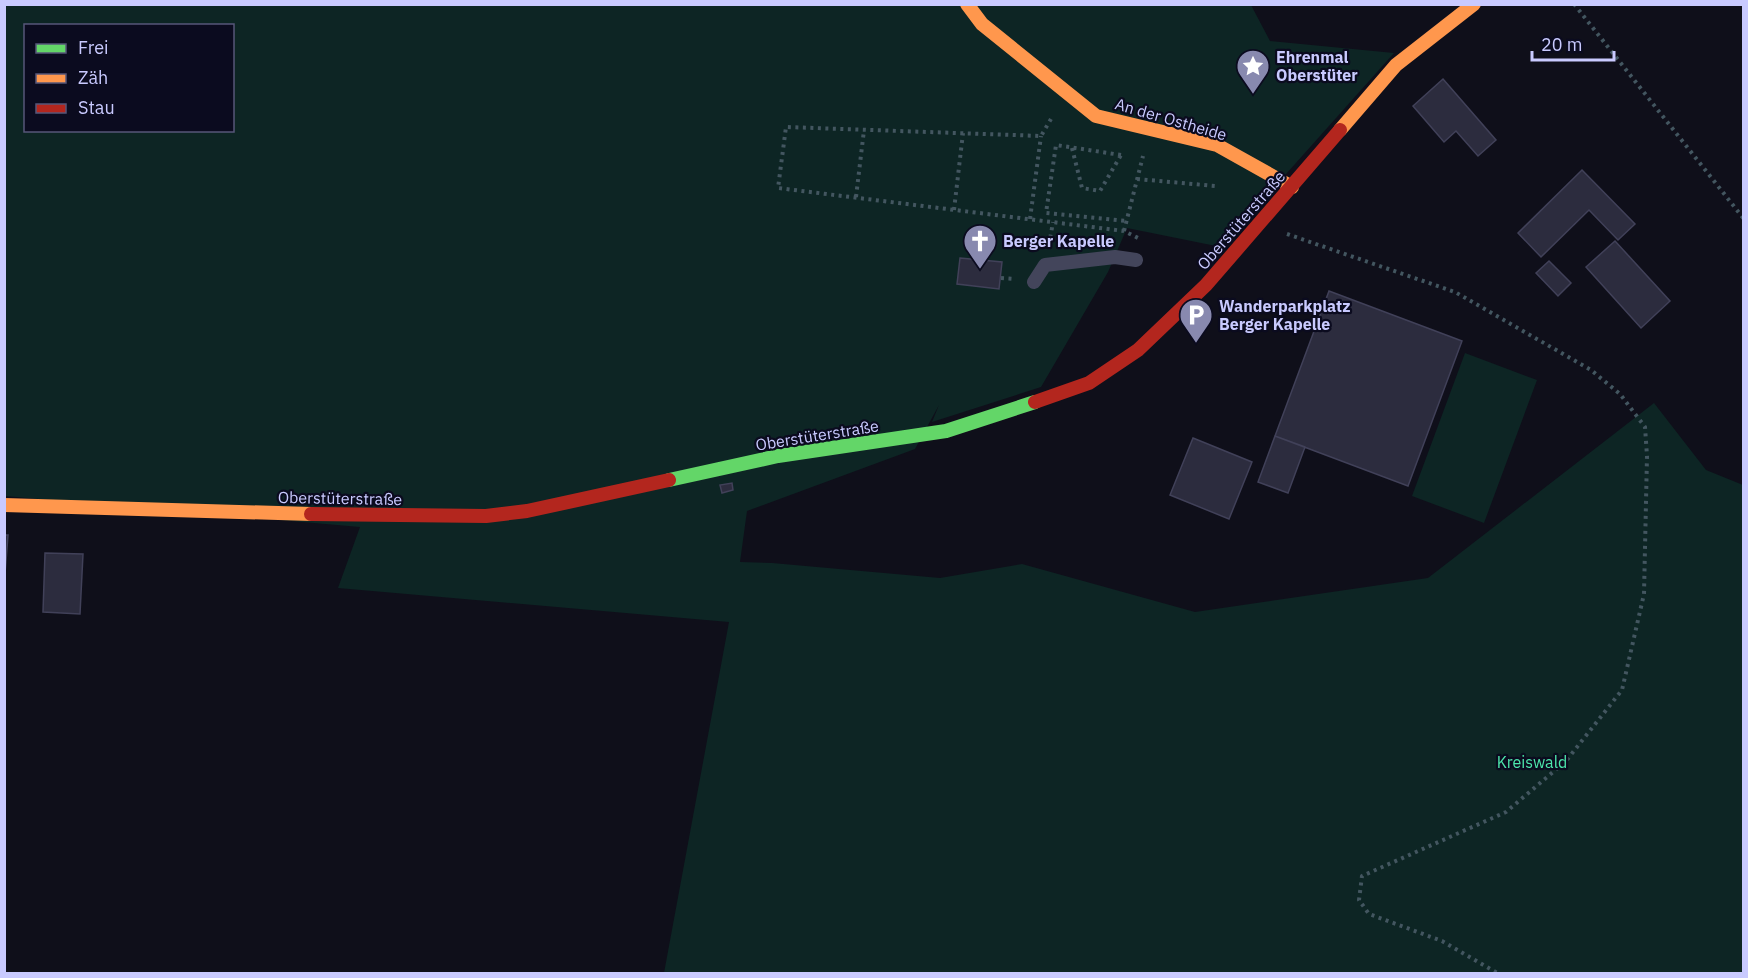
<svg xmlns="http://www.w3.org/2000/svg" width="1748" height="978" font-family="'IBM Plex Sans',sans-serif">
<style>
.green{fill:#0d2524;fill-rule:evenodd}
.building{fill:#2c2c3e;stroke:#414159;stroke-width:1.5}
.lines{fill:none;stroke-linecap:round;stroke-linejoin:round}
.path{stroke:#435660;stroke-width:4;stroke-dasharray:3 4.5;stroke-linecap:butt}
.lane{stroke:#43455b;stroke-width:14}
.fast{stroke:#63d668;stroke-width:14}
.slow{stroke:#ff974d;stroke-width:14}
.jam{stroke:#b3261e;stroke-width:14}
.labels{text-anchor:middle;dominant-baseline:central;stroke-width:4.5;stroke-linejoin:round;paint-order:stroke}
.poi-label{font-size:16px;font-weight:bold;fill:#c9caff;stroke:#0b0b1f;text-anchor:start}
.street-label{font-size:16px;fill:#c9caff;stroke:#0b0b1f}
.park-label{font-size:16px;fill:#4de7ac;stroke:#0b0b1f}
</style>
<rect width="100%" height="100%" fill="#0f0f1a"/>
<path class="green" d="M5 5H1251L1270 41 1394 53 1221 247 1127 228 1108 272 1041 387 932 422 939 405 915 449 747 511 740 562 772 563 940 578 1022 564 1195 612 1428 578 1654 403 1706 470 1743 485V973H664L729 622 338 588 360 527 5 496ZM26 26H232V130H26Z
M1465 353 1537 380 1484 523 1412 496Z"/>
<path class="building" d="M1443 79 1496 140 1478 156 1456 131 1444 142 1413 106Z
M1582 170 1635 224 1618 240 1589 210 1541 257 1518 233Z
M1615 241 1670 301 1641 328 1586 267Z
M960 258 1002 262 999 289 957 284Z
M1549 261 1571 283 1558 296 1536 273Z
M1329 291 1462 341 1408 486 1275 436Z
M1275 436 1305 447 1288 493 1258 482Z
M1193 438 1252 462 1229 519 1170 495Z
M732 483 733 490 722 493 720 485Z
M4 535H8L5 574H4Z
M45 553 83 554 80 614 43 612Z"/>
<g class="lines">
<path class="path" d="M1574 4 1744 219
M1051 119 1041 136 786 127 778 188 1124 231 1140 239
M1072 148 1082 188 1100 191 1121 155
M1121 155 1056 145 1046 213 1127 221
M1137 179 1215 186
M856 197 864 130
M954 210 963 133
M1030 219 1041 136
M1124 231 1143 156
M1287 234 1455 292 1591 370 1620 394 1645 427 1647 456 1644 594 1622 690 1566 761 1506 812 1362 876 1359 900 1369 914 1442 941 1499 974
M1049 245 1053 222
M1001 278 1015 279"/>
<path class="lane" d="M1034 282 1045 265 1115 257 1136 260"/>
<path class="fast" d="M669 480 778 456 946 431 1035 402"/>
<path class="slow" d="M967 4 982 24 1096 116 1217 145 1292 187
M1340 130 1396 65 1474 4
M4 505 311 514"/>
<path class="jam" d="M1035 402 1089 383 1138 350 1206 285 1340 130
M311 514 486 516 527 511 669 480"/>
</g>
<defs>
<g id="sight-pin" transform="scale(1.725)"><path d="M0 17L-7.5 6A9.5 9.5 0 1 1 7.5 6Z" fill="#8889af" stroke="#0b0b1f"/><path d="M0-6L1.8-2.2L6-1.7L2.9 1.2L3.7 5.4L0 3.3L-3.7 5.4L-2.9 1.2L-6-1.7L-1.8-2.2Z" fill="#fff"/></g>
<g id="church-pin" transform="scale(1.725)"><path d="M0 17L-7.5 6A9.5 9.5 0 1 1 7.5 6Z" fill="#8889af" stroke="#0b0b1f"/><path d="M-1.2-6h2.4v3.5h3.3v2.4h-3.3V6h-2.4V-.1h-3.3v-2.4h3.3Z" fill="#fff"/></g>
<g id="parking-pin" transform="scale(1.725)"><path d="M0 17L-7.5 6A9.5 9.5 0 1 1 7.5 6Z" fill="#8889af" stroke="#0b0b1f"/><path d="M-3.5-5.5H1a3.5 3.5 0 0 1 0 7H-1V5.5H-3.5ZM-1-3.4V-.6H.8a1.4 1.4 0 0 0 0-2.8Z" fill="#fff"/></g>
</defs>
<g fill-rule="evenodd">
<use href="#sight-pin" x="1253" y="66"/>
<use href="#church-pin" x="980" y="241"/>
<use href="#parking-pin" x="1196" y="315"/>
</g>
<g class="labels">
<g class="poi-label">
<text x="1276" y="57">Ehrenmal<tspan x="1276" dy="18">Oberstüter</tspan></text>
<text x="1003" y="241">Berger Kapelle</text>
<text x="1219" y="306">Wanderparkplatz<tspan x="1219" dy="18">Berger Kapelle</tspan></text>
</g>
<g class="street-label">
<text transform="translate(1171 119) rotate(16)">An der Ostheide</text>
<text transform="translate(1241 220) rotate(-49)">Oberstüterstraße</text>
<text transform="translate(817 435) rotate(-9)">Oberstüterstraße</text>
<text transform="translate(340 498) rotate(1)">Oberstüterstraße</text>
</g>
<g class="park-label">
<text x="1532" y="762">Kreiswald</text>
</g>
</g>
<rect width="1748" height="978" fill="none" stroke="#c9caff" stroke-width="12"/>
<rect x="24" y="24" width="210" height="108" fill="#0b0b1f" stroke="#575779" stroke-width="1.5"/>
<rect x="36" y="44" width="30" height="9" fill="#63d668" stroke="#575779" stroke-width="1.5"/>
<text x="78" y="54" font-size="18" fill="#c9caff">Frei</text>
<rect x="36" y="74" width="30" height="9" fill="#ff974d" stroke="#575779" stroke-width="1.5"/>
<text x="78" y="84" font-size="18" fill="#c9caff">Zäh</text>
<rect x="36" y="104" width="30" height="9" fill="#b3261e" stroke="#575779" stroke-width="1.5"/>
<text x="78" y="114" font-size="18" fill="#c9caff">Stau</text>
<path d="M1532 51v9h82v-9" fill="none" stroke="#c9caff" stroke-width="3"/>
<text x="1541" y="51" font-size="18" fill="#c9caff" stroke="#0b0b1f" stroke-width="4.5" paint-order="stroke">20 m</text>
</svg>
